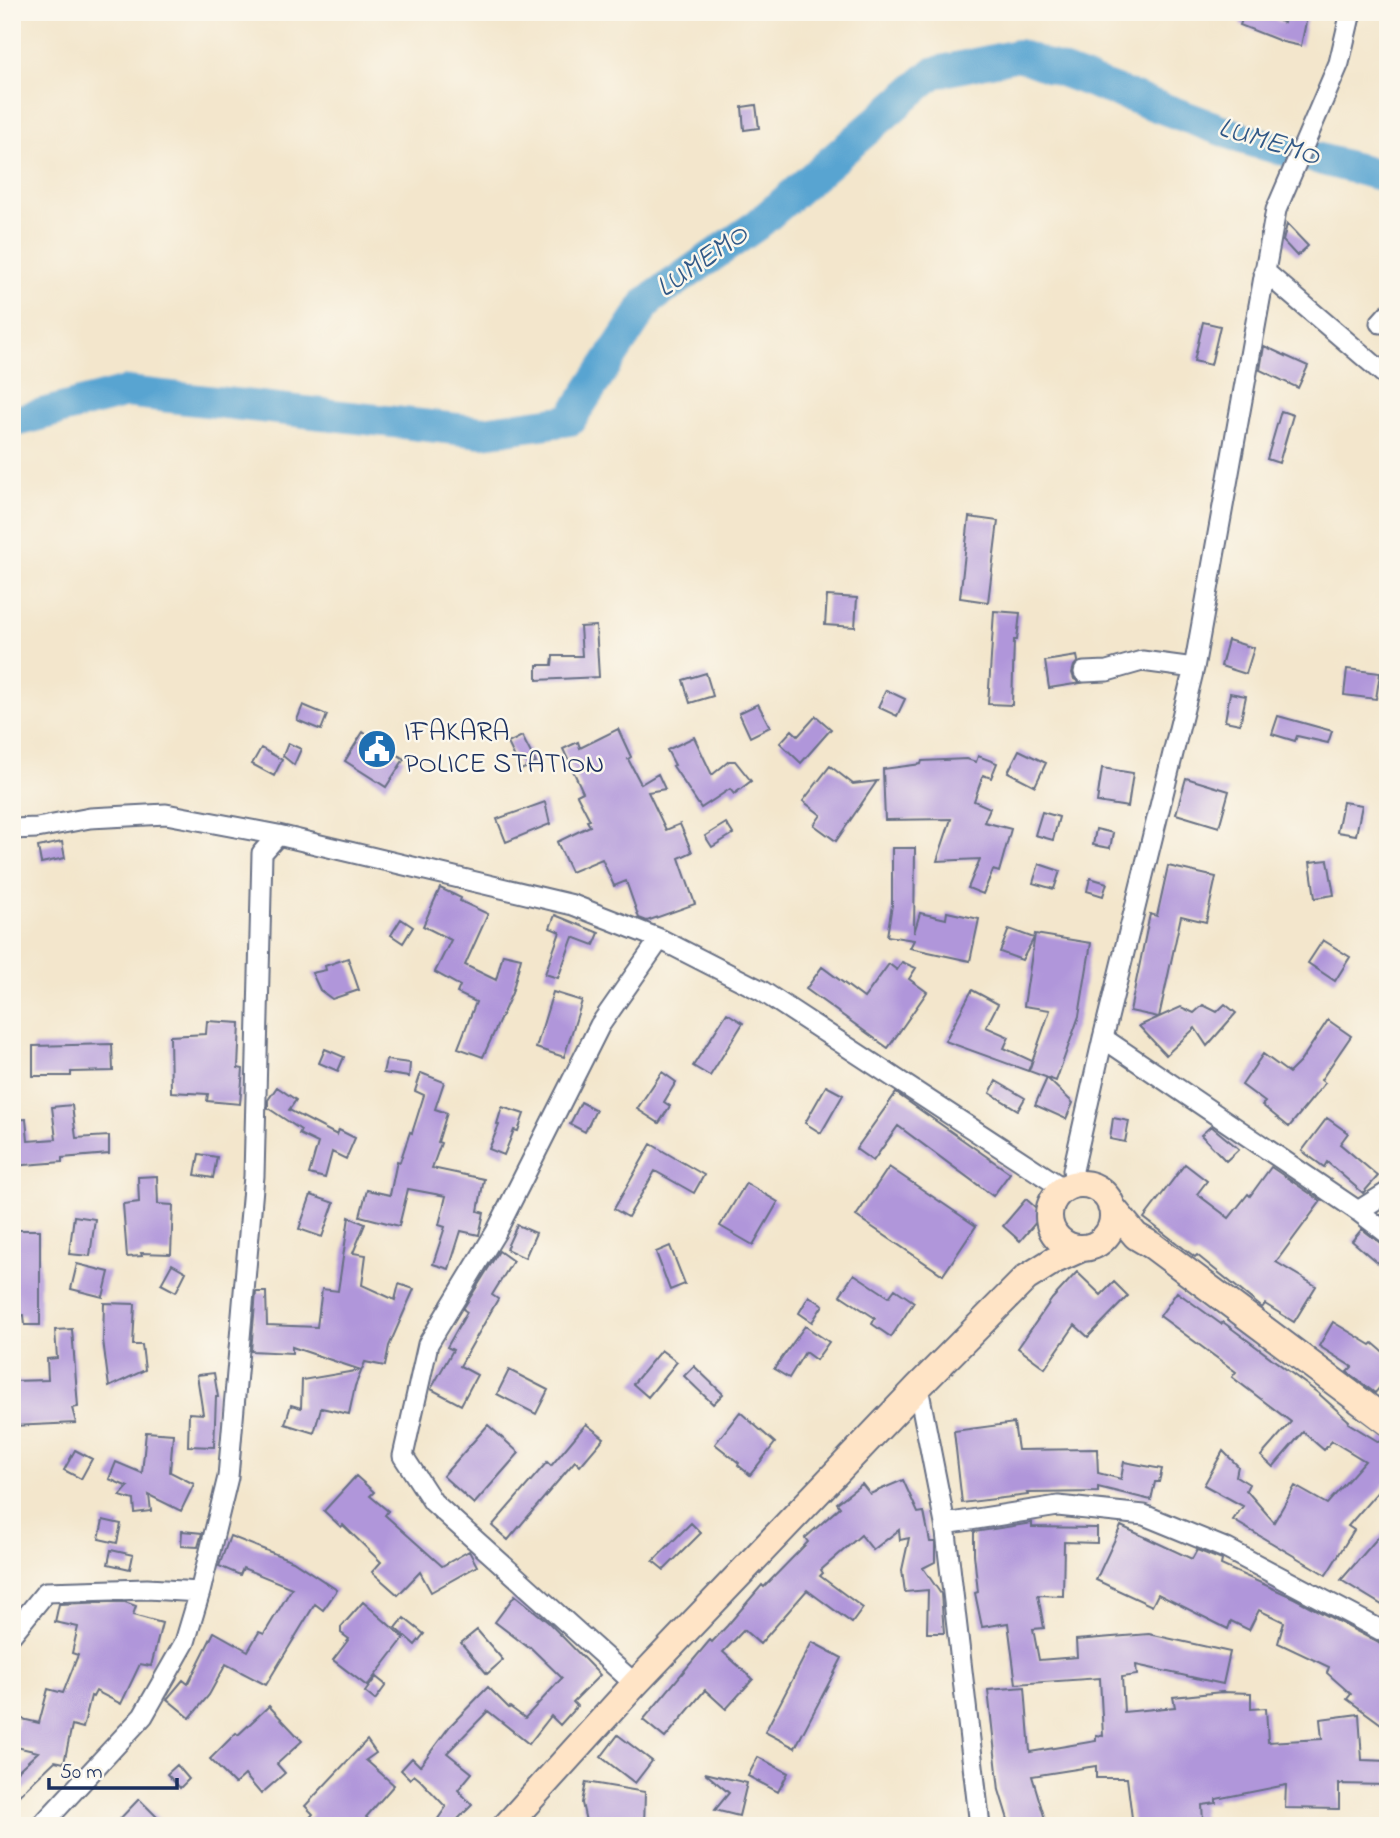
<svg xmlns="http://www.w3.org/2000/svg" width="1400" height="1838" font-family="'Indie Flower',sans-serif">
<style>
.lines{fill:none;stroke-linecap:round;stroke-linejoin:round}
.river{stroke:#59a4d1;stroke-width:32}
.building{fill:#b096da}
.minor-casing{stroke:#676f84;stroke-width:23}
.secondary-casing{stroke:#676f84;stroke-width:30}
.minor{stroke:#fff;stroke-width:19}
.secondary{stroke:#ffe4c6;stroke-width:26}
.labels{text-anchor:middle;dominant-baseline:central;stroke-width:5;stroke-linejoin:round;paint-order:stroke}
.poi-label{font-size:28px;fill:#1b2f5e;stroke:#fbf7ec;text-anchor:start}
.water-label{font-size:30px;font-style:italic;fill:#315886;stroke:#fbf7ec}
</style>
<rect width="100%" height="100%" fill="#fbf7ec"/>
<filter id="ink" filterUnits="userSpaceOnUse"><feTurbulence type="fractalNoise" baseFrequency=".0143" numOctaves="2"/><feDisplacementMap in="SourceGraphic" scale="14" xChannelSelector="R" yChannelSelector="G"/><feConvolveMatrix kernelMatrix="1 2 1 2 8 2 1 2 1" color-interpolation-filters="sRGB"/></filter>
<filter id="wash" filterUnits="userSpaceOnUse"><feTurbulence type="fractalNoise" baseFrequency=".00686" numOctaves="4" result="noise"/><feDisplacementMap in="SourceGraphic" scale="28" xChannelSelector="R" yChannelSelector="G"/><feGaussianBlur stdDeviation="1.57" result="paint"/><feColorMatrix in="noise" values="0 0 0 0 0 0 0 0 0 0 0 0 0 0 0 0 0 1.4 0 .05"/><feComposite in="paint" operator="in"/></filter>
<g filter="url(#wash)">
<rect width="100%" height="100%" fill="#f3e6cc"/>
<g class="lines">
<path class="river" d="M12 422 126 392 483 432 570 420 648 301 757 225 933 73 1018 55 1254 142 1388 177"/>
</g>
<g id="blocks">
<path class="building" d="M1245 12H1258L1284 23 1286 12H1308L1301 46 1283 42 1240 25Z
M756 105 759 128 744 130 742 107Z
M1287 224 1308 246 1297 256 1283 241Z
M1203 322 1220 326 1211 365 1194 361Z
M1264 346 1308 366 1298 388 1260 370Z
M1281 411 1293 415 1279 463 1267 459Z
M969 517 998 521 988 602 960 598Z
M827 596 857 598 855 627 825 625Z
M994 611 1020 613 1017 640H1014L1012 705 988 704Z
M596 626 599 677 537 680V665H552L553 656H582L580 627Z
M1228 640 1254 648 1246 674 1221 666Z
M1077 656 1078 661 1074 666 1072 673 1074 679 1081 683 1049 688 1045 661Z
M1347 669 1380 673 1376 699 1344 695Z
M706 673 713 696 690 703 683 680Z
M886 690 905 699 897 716 878 707Z
M1230 693 1246 696 1240 724 1225 721Z
M758 704 770 727 750 737 739 713Z
M303 705 327 715 321 730 297 720Z
M816 716 831 729 801 763 780 743 792 730 798 736Z
M1278 716 1332 731 1328 743 1297 736 1295 741 1272 734Z
M618 729 631 757 628 759 641 784 658 774 665 789 648 792 666 830 680 824 692 852 679 858 695 904 647 921 639 918 626 881 614 886 602 859 571 872 557 842 590 826 587 821 590 820 577 795 583 792 563 749 578 742 580 748Z
M363 732 404 759 386 787 345 761Z
M522 736 536 763 521 770 508 743Z
M694 737 712 775 729 761H735L751 781 734 794 730 789 701 808 673 766 675 765 667 750Z
M288 743 301 749 294 765 283 756Z
M261 748 282 760 274 776 252 764Z
M1019 750 1046 763 1035 786 1008 772Z
M978 756 997 763 991 778 983 775 974 801 990 808 984 822 1011 829 999 872 993 870 983 894 968 888 980 859 937 861 951 819 885 820 883 769 921 764 922 761 967 759 976 762Z
M830 766 853 784 877 781 836 841 814 825 821 815 803 801Z
M1102 768 1133 773 1128 807 1097 802Z
M1186 778 1229 791 1219 827 1176 814Z
M545 802 550 824 506 842 497 819Z
M1343 802 1362 805 1356 835 1337 832Z
M1042 812 1059 817 1053 840 1035 835Z
M726 823 733 834 712 847 705 836Z
M1096 829 1113 833 1110 848 1093 845Z
M62 842 65 858 41 863 38 847Z
M892 848H915L914 933 920 913 946 919 947 912 979 919 970 961 910 948 914 940 887 936 892 905Z
M1328 860 1334 895 1315 898 1310 862Z
M1039 864 1060 871 1054 889 1033 883Z
M1168 866 1216 877 1206 922 1181 916 1159 1017 1181 1007 1194 1013 1203 1005 1217 1012 1225 1004 1236 1013 1207 1046 1195 1028 1166 1055 1139 1026 1159 1017 1130 1011 1150 914 1157 916Z
M1090 878 1107 883 1103 896 1087 891Z
M440 888 461 898 460 901 488 914 465 965 496 980 503 954 521 958 512 993 483 1057 458 1048 476 1002 457 993 460 986 435 972 451 940 423 926Z
M555 915 599 933 594 945 573 937 558 978 545 974 560 932 550 928Z
M401 919 413 927 403 943 391 935Z
M1009 929 1034 938 1022 960 1000 952Z
M1035 934 1091 943 1079 1016 1056 1081 1029 1071 1050 1010 1024 1006Z
M1323 940 1350 957 1335 981 1308 963Z
M348 958 359 990 332 999 320 990 312 973 326 970 325 966Z
M902 962 916 968 909 979 927 992 888 1048 806 989 822 967 864 998 889 964 897 970Z
M972 990 998 1004 986 1027 1009 1037 1004 1048 1032 1061 1028 1071 945 1041Z
M553 992 582 1001 564 1057 536 1048Z
M727 1013 743 1023 710 1076 693 1066Z
M1328 1020 1351 1036 1321 1080 1325 1083 1289 1127 1262 1105 1265 1102 1242 1085 1263 1054 1289 1073 1300 1062Z
M207 1021 240 1023 238 1068 243 1069 240 1104 207 1101 208 1094 171 1092 170 1036 206 1034Z
M112 1044 113 1071 71 1072V1076H33V1046Z
M325 1049 344 1057 338 1071 319 1063Z
M386 1060 410 1063 409 1077 383 1073Z
M662 1072 676 1082 664 1102 670 1106 659 1123 637 1109Z
M421 1073 444 1082 435 1109 447 1113 438 1142 441 1143 432 1168 484 1179 478 1211 484 1213 479 1235 461 1231 449 1269 433 1264 445 1227 439 1225 446 1196 408 1189 399 1226 360 1216 367 1190 390 1195 397 1161 400 1162 410 1132 412 1133 424 1095 415 1091Z
M1047 1078 1073 1103 1066 1119 1035 1105Z
M996 1081 1025 1098 1018 1110 990 1093Z
M826 1086 843 1095 821 1133 805 1123Z
M277 1087 296 1100 289 1110 337 1135 339 1130 355 1138 346 1159 332 1152 325 1178 309 1174 318 1143 299 1134 301 1130 268 1108V1100Z
M896 1093 1010 1173 993 1196 898 1126 873 1161 856 1149Z
M581 1102 596 1110 585 1132 570 1124Z
M72 1105 76 1138 109 1136V1154L62 1158V1162L12 1166V1120L26 1119 28 1141 56 1139 52 1107Z
M502 1107 524 1114 518 1131 514 1130 504 1155 489 1149 499 1125 497 1124Z
M1113 1118 1129 1121 1125 1142 1110 1139Z
M1327 1118 1348 1133 1340 1144 1378 1176 1363 1193 1327 1162 1324 1167 1302 1151Z
M1211 1126 1239 1149 1226 1161 1201 1135Z
M651 1144 704 1175 694 1193 655 1171 628 1217 614 1209Z
M199 1154 217 1157 213 1178 195 1175Z
M1185 1164 1207 1181 1197 1194 1229 1218 1248 1194 1250 1196 1271 1167 1321 1201 1276 1262 1316 1286 1294 1322 1265 1304 1262 1308 1260 1306 1197 1255 1195 1257 1144 1218Z
M889 1167 976 1226 943 1275 856 1216Z
M157 1176 158 1204 173 1205 171 1254 141 1253 142 1256 127 1257 123 1204 139 1202 138 1177Z
M746 1183 778 1202 753 1245 720 1226Z
M311 1195 334 1203 322 1237 299 1229Z
M1026 1199 1043 1214 1020 1241 1003 1226Z
M74 1216 95 1219 90 1256 69 1254Z
M349 1217 365 1224 353 1253 366 1255 362 1285 395 1300 399 1284 414 1289 389 1346 385 1366 365 1362 355 1386 349 1414 321 1408 314 1433 285 1424 291 1405 301 1408 302 1380 361 1370 292 1347V1353L251 1351 256 1292H266L267 1325 317 1327 322 1289 338 1291Z
M517 1225 536 1233 525 1258 506 1249Z
M1362 1229 1388 1249V1272L1352 1241Z
M17 1230H40V1325H25L24 1315 12 1316V1263H17Z
M670 1246 685 1284 670 1290 656 1252Z
M499 1251 513 1261 492 1295 498 1299 460 1366 477 1375 461 1405 431 1389 453 1350 447 1347 467 1312 463 1309Z
M77 1264 109 1272 103 1297 71 1289Z
M172 1264 186 1272 176 1292 161 1284Z
M1077 1272 1101 1295 1114 1282 1128 1296 1088 1337 1075 1325 1045 1368 1018 1348 1052 1299Z
M854 1274 889 1297 895 1289 914 1302 891 1337 872 1324 875 1318 840 1295Z
M1177 1292 1221 1324 1223 1322 1318 1393 1349 1421 1348 1423 1379 1442 1383 1437 1388 1438V1480L1348 1526 1354 1530 1326 1575 1233 1520 1243 1506 1204 1485 1223 1451 1238 1466 1236 1476 1249 1484 1246 1490 1274 1522 1295 1486 1327 1504 1365 1461 1332 1441 1324 1450 1303 1432 1273 1467 1261 1456 1291 1422 1232 1377 1236 1372 1160 1316Z
M809 1296 823 1305 812 1322 799 1313Z
M104 1303 135 1304 133 1345H142L145 1370 109 1387 103 1340Z
M1333 1322 1371 1345 1373 1343 1388 1356V1378L1375 1393 1347 1372 1352 1367 1319 1346Z
M805 1326 829 1342 816 1360 805 1352 789 1378 774 1369Z
M72 1329 78 1407 72 1408 76 1423 12 1426V1381L48 1380 47 1359 57 1358 55 1330Z
M661 1350 677 1362 648 1397 633 1384Z
M694 1366 723 1394 713 1404 684 1376Z
M509 1370 548 1390 536 1414 497 1394Z
M214 1373 218 1397H216L214 1447 188 1446 189 1413 203 1414 197 1375Z
M740 1412 775 1443 750 1475 738 1465 739 1463 715 1444Z
M1014 1423 1018 1450 1097 1449 1098 1473 1121 1479 1124 1462 1162 1469 1159 1482H1155L1151 1500 1098 1487V1492L1027 1493 1028 1495 962 1503 954 1431Z
M586 1424 604 1438 580 1466 575 1461 508 1540 492 1526 547 1462 551 1466Z
M488 1425 519 1453 474 1504 443 1476Z
M146 1432 173 1434 170 1472 194 1484 181 1511 149 1495 151 1511 135 1513 134 1500 120 1496 128 1487 109 1479 116 1462 142 1473Z
M75 1450 92 1459 81 1479 64 1470Z
M356 1476 374 1492 370 1496 388 1511 385 1515 442 1566 469 1551 477 1566 431 1592 420 1572 398 1595 372 1572 381 1562 343 1525 341 1527 324 1511Z
M903 1480 918 1513 924 1512 930 1542H935V1562L923 1568 941 1594 944 1633H927L928 1590 905 1592 902 1570 909 1538 900 1540 899 1530 873 1550 861 1535 821 1570 823 1573 820 1576 863 1608 852 1623 807 1590 760 1644 744 1630 723 1652 753 1679 726 1709 705 1690 665 1738 643 1720 710 1640 712 1642 727 1626 762 1585 764 1587 808 1542 805 1538 840 1507 837 1503 862 1484 870 1494Z
M103 1520 121 1524 117 1543 99 1539Z
M691 1523 701 1533 664 1570 653 1561Z
M1032 1523V1527L1097 1528V1543L1064 1542 1063 1596 1038 1595 1044 1628 1033 1629 1039 1660 1077 1657 1076 1640 1149 1634 1230 1652 1223 1684 1136 1665 1137 1675 1122 1677 1124 1712 1175 1707 1173 1697 1222 1692 1251 1693V1709L1266 1708 1268 1742 1322 1739 1320 1719 1359 1714 1362 1760 1388 1761V1785L1339 1784V1809L1285 1808 1286 1785 1216 1799V1803L1202 1805 1203 1821 1160 1826H1133L1127 1778H1096V1766L1032 1776 1047 1826H1010L999 1790 988 1690 1025 1687 1030 1752 1096 1741V1735L1103 1736 1100 1678 1016 1684 1008 1623 982 1627 975 1593 978 1592 974 1554V1532Z
M1121 1526 1192 1559 1197 1550 1222 1560 1221 1565 1294 1598 1377 1642 1388 1650V1729L1347 1699 1351 1694 1327 1673 1329 1667 1278 1643 1284 1622 1259 1610 1249 1630 1231 1621 1228 1629 1158 1594 1152 1606 1096 1580Z
M1388 1526V1606L1383 1603 1382 1605 1341 1580Z
M182 1531 202 1533 198 1547 181 1546Z
M230 1536 293 1561 337 1590 323 1610 315 1604 266 1685 226 1664 209 1695 190 1718 167 1699 183 1680 188 1684 214 1632 248 1651 259 1632 264 1634 292 1588 243 1568 240 1575 219 1566Z
M111 1550 133 1555 130 1569 108 1564Z
M515 1595 549 1623 600 1675 573 1702 577 1706 560 1725 551 1716 529 1744 488 1711 447 1753 472 1773 458 1790 472 1805 451 1826H433L446 1807 420 1780 414 1775 410 1779 401 1770 412 1758 420 1766 450 1726 488 1687 509 1708 510 1707 525 1718 562 1678 530 1647 529 1648 495 1622Z
M109 1602H125L136 1606 133 1615 162 1623 151 1666 140 1664 121 1704 96 1691 93 1697 91 1696 83 1728 72 1725 64 1763 55 1761 12 1802V1776L38 1752 12 1746 18 1718 39 1723 48 1689 63 1693 78 1655 72 1653 78 1627 55 1622 59 1604Z
M363 1602 404 1638 367 1686 333 1660 349 1639 341 1633V1627Z
M404 1618 424 1634 415 1645 396 1628Z
M477 1630 503 1660 487 1674 461 1643Z
M812 1642 842 1658 795 1748 765 1732Z
M376 1677 386 1685 375 1700 365 1692Z
M269 1706 302 1741 277 1764 285 1773 261 1794 245 1775 235 1784 210 1759 236 1733 238 1735Z
M618 1735 652 1761 635 1783 601 1757Z
M367 1740 376 1753 366 1760 394 1785 366 1817 368 1819 362 1826H303L313 1814 305 1806Z
M758 1757 788 1773 778 1792 748 1776Z
M177 1765 189 1779 180 1788 167 1774Z
M705 1773 747 1783 739 1816 715 1810 729 1793Z
M586 1782 645 1792 644 1826H587L582 1803Z
M139 1799 166 1826H113Z"/>
</g>
</g>
<g filter="url(#ink)">
<use href="#blocks" fill-opacity="0" stroke="#676f84" stroke-width="2"/>
<g class="lines">
<g class="minor-casing">
<path id="minor" d="M1264 271 1388 377
M1380 323 1388 314
M1084 672 1107 671 1142 661 1194 668
M12 829 37 828 90 818 166 814 278 835
M1103 1038 1358 1211 1388 1234
M1076 1185 1073 1170 1103 1038 1194 668 1276 210 1339 63 1351 12
M1358 1211 1388 1192
M918 1387 945 1524 980 1826
M945 1524 1058 1506 1144 1515 1227 1549 1388 1634
M12 1634 46 1592 147 1589 200 1592
M635 1684 433 1502 403 1456 428 1344 496 1232 600 1025 660 939
M41 1826 143 1716 185 1642 200 1592 228 1477 254 1176 262 853 278 835 573 905 660 939 762 991 1064 1189"/>
</g>
<g class="secondary-casing">
<path id="secondary" d="M1049 1216a32 32 0 1 1 64 0a32 32 0 1 1-64 0Z
M1111 1206 1136 1236 1153 1246 1388 1422
M506 1826 635 1684 918 1387 1026 1278 1053 1261 1082 1248"/>
</g>
<use href="#minor" class="minor"/>
<use href="#secondary" class="secondary"/>
</g>
</g>
<defs>
<g id="civic-disc" transform="scale(2.0125)"><circle r="9.5" fill="#1f6fb2" stroke="#fbf7ec"/><path d="M-.6-6.5H3V-4.5H.6V-3L4-1V1h2V6H-6V1h2V-1L-.6-3ZM-1.2 2.5V6h2.4V2.5Z" fill="#fff"/></g>
</defs>
<g fill-rule="evenodd">
<use href="#civic-disc" x="377" y="749"/>
</g>
<g class="labels">
<g class="poi-label">
<text x="404" y="733">IFAKARA<tspan x="404" dy="32">POLICE STATION</tspan></text>
</g>
<g class="water-label">
<text transform="translate(1269 143) rotate(17)">LUMEMO</text>
<text transform="translate(703 262) rotate(-35)">LUMEMO</text>
</g>
</g>
<rect width="1400" height="1838" fill="none" stroke="#fbf7ec" stroke-width="42"/>
<path d="M49 1778v10h128v-10" fill="none" stroke="#1b2f5e" stroke-width="3.5"/>
<text x="60" y="1778" font-size="21" fill="#1b2f5e" stroke="#fbf7ec" stroke-width="5" paint-order="stroke">50 m</text>
</svg>
